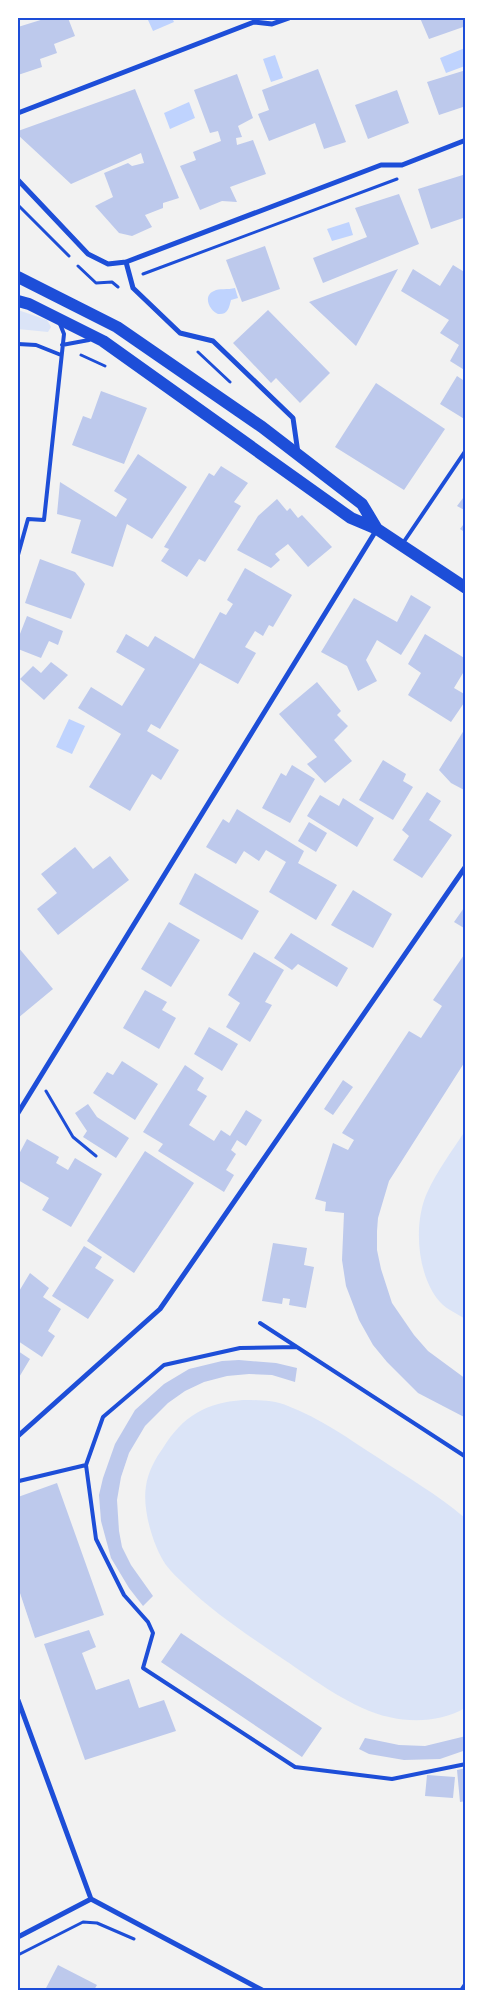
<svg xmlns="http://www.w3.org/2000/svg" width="483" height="2008" font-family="Montserrat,sans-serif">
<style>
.green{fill:#dbe4f7}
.water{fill:#bfd3fe}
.building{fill:#bdc9ec}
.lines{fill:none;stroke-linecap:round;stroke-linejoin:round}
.path{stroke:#1d4ed8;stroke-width:3}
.service{stroke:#1d4ed8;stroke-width:4}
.minor{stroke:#1d4ed8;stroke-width:5}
.primary{stroke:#1d4ed8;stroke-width:12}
.neatline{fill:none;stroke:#1d4ed8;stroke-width:2}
</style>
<rect width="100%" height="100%" fill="#f2f2f2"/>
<path class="green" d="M18 310 47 320 51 327 48 332 18 329Z
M465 1131V1319C458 1314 446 1309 440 1302 417 1276 413 1224 427 1193 437 1171 452 1151 465 1131Z
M243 1400C258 1400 273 1400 288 1406 320 1418 349 1439 377 1457 407 1477 438 1495 465 1518V1708C443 1721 414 1723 389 1717 354 1710 313 1679 283 1659 249 1636 214 1613 184 1584 178 1578 171 1572 166 1565 153 1546 142 1509 146 1486 148 1472 155 1459 163 1448 183 1416 205 1403 243 1400Z"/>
<path class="water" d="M154 18H172L174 22 153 31 148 20Z
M465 48V66L446 73 440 58Z
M275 55 283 78 271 82 263 59Z
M189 102 195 118 170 129 164 113Z
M349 222 353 235 332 241 327 229Z
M235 288 238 298 231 300C229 308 228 315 218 314 210 311 202 296 214 291 219 288 228 290 235 288Z
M69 719 85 726 72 754 56 747Z"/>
<path class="building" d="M47 18H68L75 36 54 44 57 53 40 59 42 67 18 75V27Z
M420 18H466V26L429 39Z
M318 69 346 142 324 149 315 123 269 141 258 114 269 110 262 90Z
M466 70V106L439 115 427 82Z
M237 74 253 118 238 126 242 137 236 138 237 145 253 140 266 174 230 187 237 202 222 201 200 210 180 166 196 160 193 152 221 141 218 131 210 133 194 90Z
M135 89 179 198 163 203V208L145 215 152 227 132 236 119 233 95 206 113 197 104 173 128 163 132 166 144 163 141 153 71 184 18 135V131Z
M397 90 409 123 368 139 355 105Z
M466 174V217L431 229 418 189Z
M399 194 419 244 323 283 313 258 367 237 355 208Z
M265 246 280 289 242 302 226 260Z
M453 265 466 273V371L450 361 459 345 440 333 449 320 401 291 413 269 440 286Z
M398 269 356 346 309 302Z
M268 310 330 373 300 403 276 378 271 383 233 343Z
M457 376 466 382V420L440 404Z
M376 383 445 429 404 490 335 447Z
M101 391 147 408 124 464 72 445 83 416 91 419Z
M138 454 187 487 152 539 127 524 113 567 71 553 81 520 57 514 60 482 116 517 127 499 114 491Z
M221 466 248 483 234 502 241 506 205 562 199 559 187 577 161 561 169 549 164 547 209 473 214 476Z
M466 494V511L457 506Z
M277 499 287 511 290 508 298 518 302 515 332 547 308 567 288 544 275 554 280 560 271 568 237 550 258 516Z
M466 521V533L460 529Z
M40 559 75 572 85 584 71 619 25 603Z
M245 568 292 595 273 627 269 625 263 636 255 631 245 647 256 653 238 684 200 663 160 729 151 724 147 731 179 750 161 780 152 774 130 811 89 787 121 734 78 708 91 687 122 706 145 669 116 652 126 634 148 647 155 636 194 659 220 612 226 615 233 604 227 600Z
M411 595 431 607 401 655 377 640 366 660 377 681 358 691 347 666 321 652 354 598 397 622Z
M27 616 63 631 58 645 49 641 41 658 18 649V639Z
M425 634 466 659V668L454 688 466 695V700L451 722 408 695 421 673 408 664Z
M51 662 68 675 44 700 20 679 33 666 41 673Z
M317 682 341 711 337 715 348 726 334 740 352 761 325 783 307 764 317 757 279 714Z
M466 727V791L451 783 439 770Z
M383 760 406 774 403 781 413 787 393 820 359 800Z
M292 765 315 779 290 823 262 808 281 773 286 776Z
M427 792 441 801 429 820 452 835 422 878 393 860 409 836 402 830Z
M320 795 339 806 343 798 374 818 357 847 307 816Z
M237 809 304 851 298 863 337 885 316 920 269 892 286 862 266 850 259 861 244 851 236 864 206 847 223 819 229 823Z
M309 822 327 833 316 852 298 841Z
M75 847 93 869 110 856 129 880 58 935 37 909 57 893 41 874Z
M195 873 259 911 242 940 179 904Z
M353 890 392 914 373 948 331 925Z
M466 905V925L464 928 454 922Z
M169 922 200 940 171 987 141 969Z
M291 933 348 968 337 987 298 964 292 970 274 958Z
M18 947 53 989 18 1018Z
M254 952 284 970 265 1002 272 1005 250 1042 226 1027 240 1003 228 995Z
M466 952V1060L389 1181 378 1218 377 1231V1250L381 1269 392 1303 414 1335 428 1351 466 1379V1418L418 1393 387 1362 373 1345 359 1320 346 1286 342 1260 344 1213 325 1211 326 1202 315 1199 333 1143 348 1150 354 1140 342 1133 409 1031 421 1038 442 1006 433 1000Z
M145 990 167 1002 162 1010 176 1018 159 1049 123 1028Z
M209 1027 238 1044 222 1071 194 1054Z
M122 1061 158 1084 135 1120 93 1093 107 1072 113 1075Z
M185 1065 204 1078 197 1090 207 1096 189 1125 214 1141 221 1130 230 1136 246 1110 262 1120 246 1146 237 1140 231 1150 236 1154 226 1170 234 1175 224 1192 158 1151 163 1144 143 1132Z
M343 1080 353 1087 333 1115 324 1109Z
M88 1104 97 1117 129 1138 116 1158 83 1137 87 1131 75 1113Z
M27 1139 59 1157 56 1163 68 1170 75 1158 102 1174 71 1227 42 1210 49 1198 18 1180V1156Z
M145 1151 194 1183 134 1273 87 1241Z
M273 1243 307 1248 304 1265 314 1267 306 1308 289 1305 290 1299 283 1298 282 1304 262 1301Z
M84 1246 102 1257 95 1268 114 1280 88 1319 52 1296Z
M30 1273 49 1288 43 1297 61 1309 48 1331 55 1336 42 1357 18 1341V1293Z
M18 1351 30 1359 18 1379Z
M239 1360 276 1363 297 1368 295 1382 272 1375 249 1374 227 1376 204 1382 185 1391 168 1403 145 1426 129 1453 121 1477 117 1500 119 1531 122 1547 131 1565 153 1596 143 1606 129 1588 111 1558 101 1521 99 1495 103 1478 115 1444 135 1410 164 1384 189 1369 222 1361Z
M57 1483 104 1615 35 1638 18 1587V1497Z
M89 1630 96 1647 82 1653 96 1690 129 1679 139 1708 164 1700 176 1731 85 1760 44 1644Z
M181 1633 322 1728 302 1757 161 1662Z
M466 1736V1750L440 1759 404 1760 369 1754 359 1749 365 1738 399 1745 425 1746Z
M466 1768V1801L460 1802 457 1770Z
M427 1775 455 1777 453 1798 425 1796Z
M58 1965 97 1985 94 1990H45Z"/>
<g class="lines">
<path class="path" d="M18 205 69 256
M78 266 96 283 112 282 118 287
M143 274 397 179
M198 352 230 382
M81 355 105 366
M46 1091 73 1137 96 1156
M18 1955 83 1922 97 1923 134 1939"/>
<path class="service" d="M18 344 36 345 61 355
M62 345 89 340
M403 543 466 450
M18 555 28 519 44 520 64 334 60 324
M260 1323 466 1457
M297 1347 240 1348 164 1365 103 1417 86 1465 96 1539 124 1595 148 1622 153 1633 143 1668 295 1767 392 1779 466 1764
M19 1481 86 1465"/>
<path class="minor" d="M18 113 254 22 272 24 289 18
M18 180 88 254 108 264 126 262 381 165H402L466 140
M126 262 133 288 180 333 213 341 293 418 298 453
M18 1113 377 529
M18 1436 160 1309 466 866
M18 1700 91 1899 262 1990
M18 1937 91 1899
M462 1990 466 1984"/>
<path class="primary" d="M18 277 117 327 262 427 362 504 377 529
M18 301 29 304 103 341 351 518 377 529 466 588"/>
</g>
<rect width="483" height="2008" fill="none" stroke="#ffffff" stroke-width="38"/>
<rect x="19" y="19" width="445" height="1970" class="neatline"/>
</svg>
